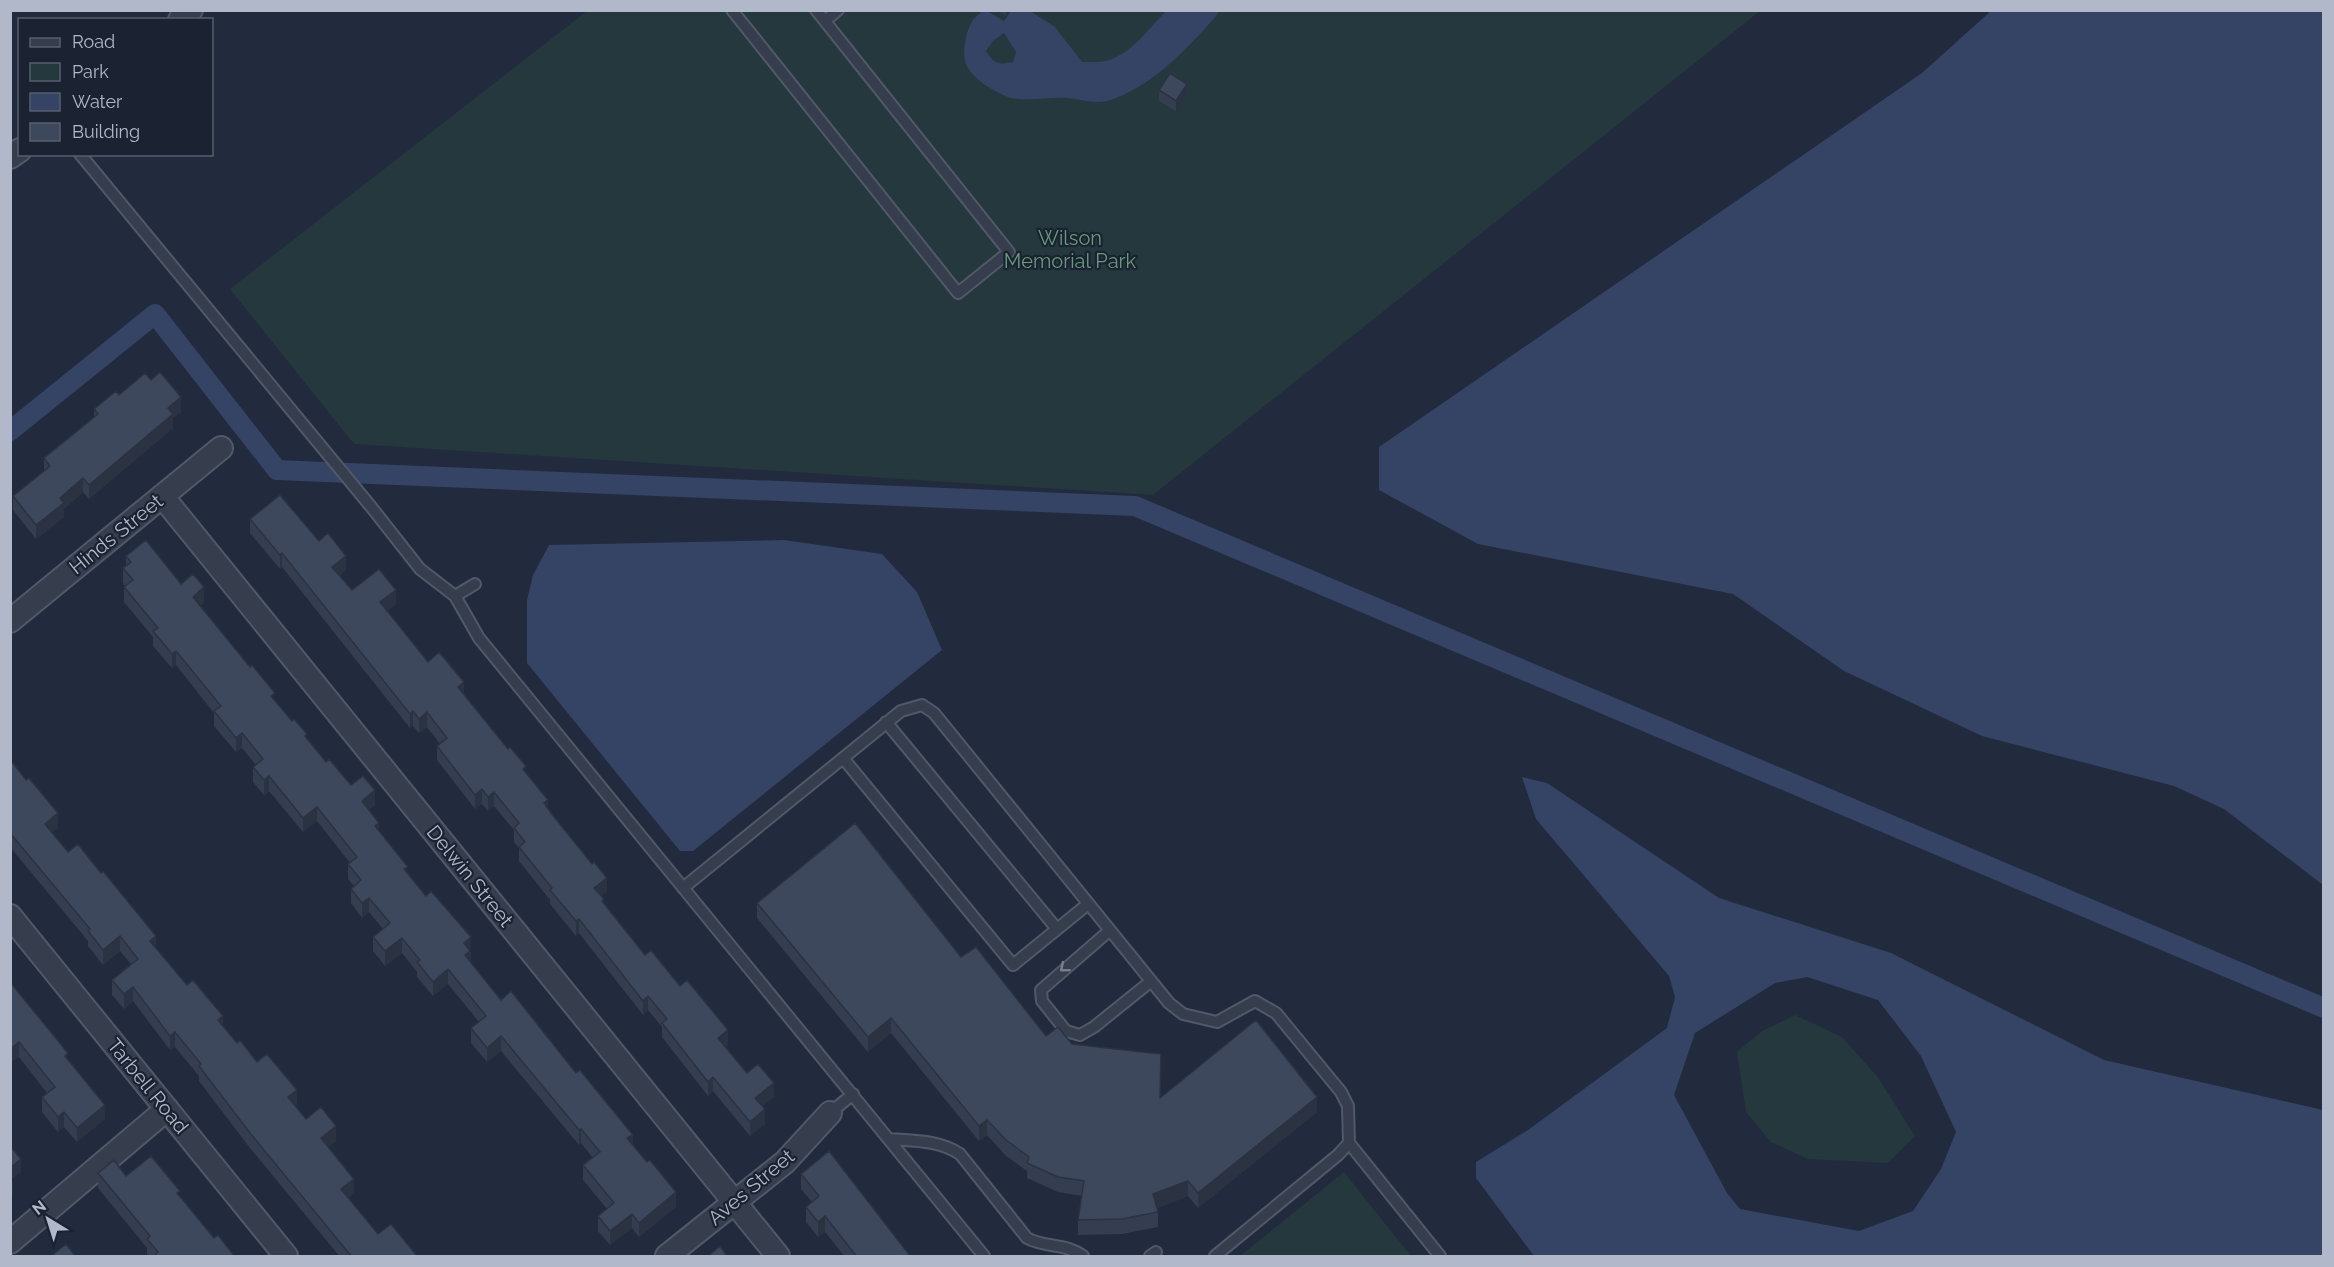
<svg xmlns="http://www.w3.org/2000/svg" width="2334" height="1267" font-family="Raleway,sans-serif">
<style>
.green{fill:#24383e}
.water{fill:#354365;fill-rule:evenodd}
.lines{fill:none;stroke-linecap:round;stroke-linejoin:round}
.canal{stroke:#354365;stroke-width:20}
.service-casing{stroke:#515868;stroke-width:14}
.minor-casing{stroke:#515868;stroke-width:26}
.service{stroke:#363d4d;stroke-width:10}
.minor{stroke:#363d4d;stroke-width:22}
.wall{fill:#353e50}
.shaded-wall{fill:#2b3241}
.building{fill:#3e485d;stroke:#2b3241;stroke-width:1.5}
.oneway{stroke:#7a8191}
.labels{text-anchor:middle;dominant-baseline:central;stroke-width:4.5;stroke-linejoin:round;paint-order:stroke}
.park-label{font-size:20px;fill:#679b79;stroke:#1b2232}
.street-label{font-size:20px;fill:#b1b8c9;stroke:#1b2232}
</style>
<rect width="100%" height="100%" fill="#222a3d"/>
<path class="green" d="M587 11H1760L1153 495 354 444 230 289Z
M1795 1015 1842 1037 1877 1076 1915 1136 1888 1163 1808 1159 1771 1142 1746 1112 1737 1052 1762 1031Z
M1344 1172 1411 1256H1240Z"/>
<path class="water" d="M984 10 987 11 1004 21 1011 11H1030L1055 27 1082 62C1093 62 1104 63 1114 58 1134 50 1151 26 1166 11H1220C1194 43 1149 90 1107 101 1094 104 1080 99 1067 98 1050 97 1022 102 1008 97 993 91 976 81 968 68 960 56 966 30 973 20 976 16 981 13 984 10ZM1004 33 1016 52 1013 62C999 65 994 64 986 51L993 41Z
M1992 10 2323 11V885L2224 809 2174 786 1982 736 1844 671 1733 594 1478 544 1379 490V447L1922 73Z
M784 540 882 554 917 592 942 650 693 851H680L527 663V600L533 575 549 545Z
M1522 777 1547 783 1719 898 1891 953 2104 1060 2323 1110V1256H1534L1476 1178V1162L1528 1130 1667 1028 1675 997 1669 976 1536 819ZM1807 977 1878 1000 1921 1056 1956 1132 1941 1169 1913 1211 1859 1231 1740 1209 1727 1193 1674 1095 1695 1033 1775 983Z"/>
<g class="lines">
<path class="canal" d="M10 431 155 314 277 470 1135 506 2324 1008"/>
<g class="service-casing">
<path id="service" d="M732 10 958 293 1009 252 816 10
M825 21 838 10
M80 154 372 508 420 569 455 596 475 584
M455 596 479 638 984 1256
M886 722 1057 929
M843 758 1013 965 1088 904
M683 888 901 711 922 705 934 713 1169 1003 1183 1014 1217 1022 1255 1001 1276 1013 1341 1092 1348 1106 1349 1143 1338 1155 1215 1256
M1109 931 1041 990 1042 1001 1066 1031 1080 1035 1094 1027 1150 982
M830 1113 853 1094
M889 1139C915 1141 938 1140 960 1154L1027 1238C1045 1248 1066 1243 1083 1256
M1349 1143 1440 1256
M1150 1256 1156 1252"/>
</g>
<g class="minor-casing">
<path id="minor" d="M180 20 191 10
M10 157 20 150
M162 496 778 1256
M10 621 221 448
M10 916 286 1256
M10 1242 167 1109
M667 1256 785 1162 830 1113"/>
</g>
<use href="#service" class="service"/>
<use href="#minor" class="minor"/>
</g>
<path class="wall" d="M997 10H1010L1006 16Z
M1159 90 1187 94 1176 111 1159 101Z
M119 395 181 412 173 418V428L89 499 83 492 64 509V517L36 539 13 510V496L44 471V458L94 417V409Z
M250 519 319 541 346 570 340 575 352 590 396 604 387 611 428 662 464 694 526 772 548 808 607 892 601 896 604 903 645 955 728 1045 725 1047 747 1073 774 1097 762 1106 765 1124 750 1136 713 1091 708 1096 662 1037V1027L648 1010 643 1015 579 933 576 936 550 904V900L519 861V848L514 842V830L494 806 488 811 482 804 475 809 437 760V746L440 744 427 727 419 733 413 726 410 728 282 567 280 569 250 533Z
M126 556 181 584 204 602 200 606 275 701 326 762 351 785 375 805 369 810 379 831 408 873 471 952 470 962 501 1000 633 1144 676 1207 639 1237 632 1228 610 1245 598 1231V1216L607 1209 583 1180V1165L592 1157 581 1143 579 1145 501 1051 487 1062 471 1043V1028L479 1022 448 984 433 996 417 977V972L402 953 385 966 373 951V937L383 929 369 912 362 918 351 903V889L354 886 348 879V864L350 863 317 821 303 832 269 791 264 795 253 782V767L256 765 242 748 236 752 214 726V713L176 665 172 668 153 646V637L124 602V587L125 586 123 583V568L126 566Z
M10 765 58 828 52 832 68 852 156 948 187 985 223 1025 237 1043 257 1062 297 1104 295 1106 306 1119 336 1141 328 1147 354 1193 348 1198 378 1234 418 1257H340L250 1148 199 1081V1076L175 1047 170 1050 133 1001 124 1009 112 995V980L131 964 120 951 103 965 88 946V941L10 847Z
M757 903 961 957 1046 1036 1072 1044 1161 1069 1160 1097 1317 1112 1198 1208 1188 1196 1157 1208 1158 1212V1227L1122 1234 1078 1235V1220L1082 1196 1058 1192 1027 1178V1171L1006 1156 987 1135 979 1141 891 1033 868 1052 757 918Z
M10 982 68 1059 105 1119 77 1142 64 1127 58 1132 42 1112V1097L47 1093 19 1057Z
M98 1173 126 1176 180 1196 214 1238 235 1257H149L147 1254V1248L98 1188Z
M801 1174 911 1257H845L825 1232 818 1237 806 1222V1207L812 1202 801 1189Z"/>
<path class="shaded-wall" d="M1006 10H1010L1006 16Z
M1187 84V94L1176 111V101Z
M181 397V412L173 418V428L89 499V485L168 408Z
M83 478V492L64 509V517L36 539V525L60 498Z
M282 553V567L280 569V555Z
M346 556V570L332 581V567Z
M204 587V602L193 611V597Z
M396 590V604L380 617V602Z
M176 651V665L172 668V654Z
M464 682V696L458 687Z
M413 711V726L410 728V714Z
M427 712V727L419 733V719Z
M242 733V748L236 752V738Z
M269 776V791L264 795V780Z
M482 789V804L475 809V795Z
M375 790V805L362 816V801Z
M494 792V806L488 811V797Z
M548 800V814L544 803Z
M317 807V821L303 832V818Z
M58 813V828L45 838V824Z
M379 823V837L375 826Z
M607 878V892L594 902V888Z
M369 898V912L362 918V903Z
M579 919V933L576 936V921Z
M120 936V951L103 965V950Z
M156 936V951L150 941Z
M471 937 470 966 465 970 464 943Z
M402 938V953L385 966V951Z
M448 969V984L433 996V982Z
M133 987V1001L124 1009V994Z
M648 996V1010L643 1015V1001Z
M223 1016V1031L218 1020Z
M891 1018V1033L868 1052V1037Z
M728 1030V1045L718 1053V1038Z
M175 1032V1047L170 1050V1036Z
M501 1036V1051L487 1062V1048Z
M19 1042V1057L10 1063V1049Z
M713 1077V1091L708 1096V1082Z
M774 1083V1097L755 1112V1098Z
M297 1090V1104L288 1112V1097Z
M1317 1097V1112L1198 1208V1193Z
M105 1105V1119L77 1142V1128Z
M765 1109V1124L750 1136V1122Z
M64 1112V1127L58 1132V1117Z
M987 1120V1135L979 1141V1126Z
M336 1126V1141L321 1153V1138Z
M581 1129V1143L579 1145V1130Z
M633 1135V1149L627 1138Z
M21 1159V1172L10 1181V1168Z
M354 1179V1193L341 1203V1189Z
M13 1181V1194L10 1196V1183Z
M1188 1181V1196L1153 1210V1194Z
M676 1192V1207L639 1237V1223Z
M632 1214V1228L610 1245V1231Z
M825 1216V1232L818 1237V1222Z"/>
<path class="building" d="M1170 73 1187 84 1176 101 1159 90Z
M160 372 181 397 168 408 173 414 89 485 83 478 60 498 64 503 36 525 13 496 50 466 44 458 98 414 94 409 116 391 119 395 145 373 151 380Z
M280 495 319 541 328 533 346 556 332 567 352 590 379 569 396 590 380 602 428 662 439 652 464 682 458 687 508 749 510 747 526 766 523 769 548 800 544 803 551 813 592 864 594 862 607 878 594 888 604 899 602 901 645 955 651 950 680 986 687 980 728 1030 718 1038 747 1073 758 1064 774 1083 755 1098 765 1109 750 1122 713 1077 708 1082 662 1023 667 1019 648 996 643 1001 579 919 576 921 550 890 552 888 519 847 525 842 514 828 519 823 494 792 488 797 482 789 475 795 437 746 447 738 427 712 419 719 413 711 410 714 282 553 280 555 250 519Z
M146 540 181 584 193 574 204 587 193 597 250 667 252 665 275 693 271 696 292 721 294 719 307 734 305 736 326 762 329 759 351 785 363 776 375 790 362 801 379 823 375 826 408 867 404 869 426 896 431 891 471 937 464 943 470 951 465 955 501 1000 511 991 576 1073 580 1070 633 1135 627 1138 647 1162 650 1160 676 1192 639 1223 632 1214 610 1231 598 1216 614 1203 583 1165 600 1152 581 1129 579 1130 501 1036 487 1048 471 1028 486 1016 448 969 433 982 417 962 420 960 402 938 385 951 373 937 390 923 369 898 362 903 351 889 361 880 348 864 357 857 317 807 303 818 269 776 264 780 253 767 263 759 242 733 236 738 214 711 221 706 176 651 172 654 153 631 158 628 124 587 133 580 123 568 131 562 126 556Z
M13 763 26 780 29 778 58 813 45 824 68 852 78 844 101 873 103 871 156 936 150 941 187 985 193 980 223 1016 218 1020 237 1043 240 1040 257 1062 267 1054 297 1090 288 1097 306 1119 321 1107 336 1126 321 1138 354 1179 341 1189 378 1234 391 1224 418 1257H352L250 1133 199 1066 201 1064 175 1032 170 1036 133 987 124 994 112 980 138 959 120 936 103 950 88 931 90 929 10 833V765Z
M855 823 961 957 976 947 1046 1036 1058 1027 1072 1044 1161 1054 1160 1098 1256 1020 1317 1097 1198 1193 1188 1181 1153 1194 1158 1212 1122 1219 1078 1220 1084 1181 1058 1177 1027 1163 1029 1157 1006 1140 987 1120 979 1126 891 1018 868 1037 757 903Z
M10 982 68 1053 65 1056 105 1105 77 1128 64 1112 58 1117 42 1097 55 1087 19 1042 10 1049Z
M10 1146 21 1159 10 1168Z
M829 1151 911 1257H863L862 1256 857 1257 825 1216 818 1222 806 1207 819 1196 801 1174Z
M151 1156 180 1191 177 1193 214 1238 218 1235 235 1257H153L158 1252 147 1239 150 1236 98 1173 114 1160 126 1176Z
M66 1244 76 1257H50Z
M720 1246 728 1257H707Z"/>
<defs><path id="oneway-chevron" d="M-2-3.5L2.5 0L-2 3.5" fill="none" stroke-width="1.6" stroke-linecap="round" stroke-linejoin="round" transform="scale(1.5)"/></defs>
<use class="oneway" href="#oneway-chevron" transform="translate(1064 968) rotate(140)"/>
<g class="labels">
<g class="park-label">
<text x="1070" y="238">Wilson<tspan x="1070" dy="23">Memorial Park</tspan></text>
</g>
<g class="street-label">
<text transform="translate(116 534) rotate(-39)">Hinds Street</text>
<text transform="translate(470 876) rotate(51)">Delwin Street</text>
<text transform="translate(148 1086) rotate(51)">Tarbell Road</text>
<text transform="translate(751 1187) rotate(-40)">Aves Street</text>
</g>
</g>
<rect width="2334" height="1267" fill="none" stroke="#b1b8c9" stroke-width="24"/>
<rect x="18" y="18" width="195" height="138" fill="#1b2232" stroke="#575e6e" stroke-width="1.5"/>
<rect x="30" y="38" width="30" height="9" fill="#363d4d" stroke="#575e6e" stroke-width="1.5"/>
<text x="72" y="48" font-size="18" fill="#b1b8c9">Road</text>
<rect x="30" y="63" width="30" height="18" fill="#24383e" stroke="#575e6e" stroke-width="1.5"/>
<text x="72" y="78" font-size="18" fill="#b1b8c9">Park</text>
<rect x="30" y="93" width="30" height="18" fill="#354365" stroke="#575e6e" stroke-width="1.5"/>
<text x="72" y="108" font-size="18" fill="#b1b8c9">Water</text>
<rect x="30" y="123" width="30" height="18" fill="#3e485d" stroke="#575e6e" stroke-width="1.5"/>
<text x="72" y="138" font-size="18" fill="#b1b8c9">Building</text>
<g transform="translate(48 1219) rotate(322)" stroke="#1b2232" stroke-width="4.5" paint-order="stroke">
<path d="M0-4.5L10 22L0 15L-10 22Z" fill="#b1b8c9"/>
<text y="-9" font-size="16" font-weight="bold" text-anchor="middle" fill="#b1b8c9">N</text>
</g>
</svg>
